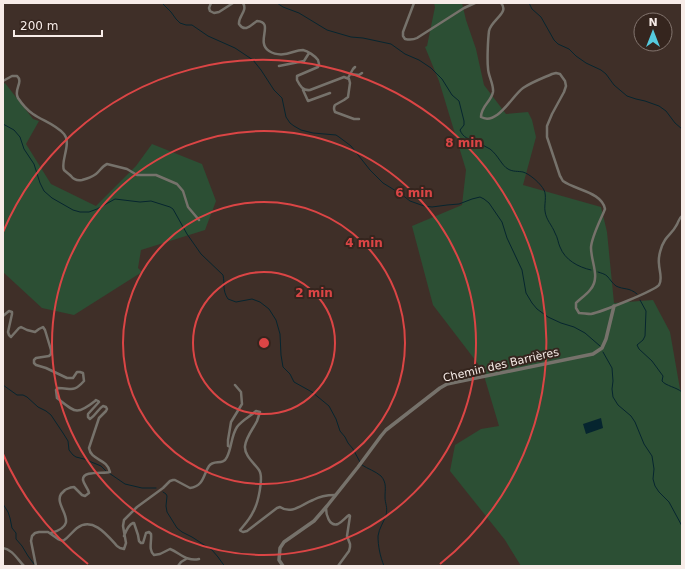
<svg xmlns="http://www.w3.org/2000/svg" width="685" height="569" font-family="'DejaVu Sans',sans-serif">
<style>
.green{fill:#2c4f34}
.water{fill:#06252f}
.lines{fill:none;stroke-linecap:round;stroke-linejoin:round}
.stream{stroke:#06252f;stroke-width:1}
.minor{stroke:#76726b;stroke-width:2.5}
.tertiary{stroke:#76726b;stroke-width:3.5}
.ring{fill:none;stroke:#db4545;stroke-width:2}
.labels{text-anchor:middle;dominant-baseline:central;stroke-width:4;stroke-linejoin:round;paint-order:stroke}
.street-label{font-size:11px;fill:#f7ece8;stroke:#35251e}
.centre{fill:#db4545;stroke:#35251e;stroke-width:2}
.ring-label{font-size:12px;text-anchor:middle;font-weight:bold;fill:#db4545;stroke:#35251e;stroke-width:4;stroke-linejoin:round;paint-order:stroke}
</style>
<rect width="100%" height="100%" fill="#3f2f28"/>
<path class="green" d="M434 3H462L466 20 476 49 484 85 506 114 528 112 532 120 536 137 523 185 601 207 607 232 614 303 653 300 670 332 680 389 682 393V566H521L505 540 450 471 455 445 481 429 499 426 482 369 433 305 412 226 462 205 466 170 439 81 425 47 427 46 435 7Z
M5 83 33 119 39 121 26 144 51 184 96 206 136 166 152 144 202 164 216 201 205 230 141 250 138 268 142 272 74 315 42 308 3 272V84Z"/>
<path class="water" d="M601 418 603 428 586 434 583 424Z"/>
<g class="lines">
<path class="stream" d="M162 3 171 12 176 19 180 23 186 25H192L208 36 235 48 253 60 261 70 274 90 282 98 286 117 290 123 294 126 301 130 313 133 336 135 339 137 351 146 370 170 383 183 401 194 410 201 424 206 432 207 447 205 459 204 472 199 480 197 484 199 489 203 502 222 507 238 522 270 526 293 532 303 537 309 548 317 561 323 574 327 585 333 600 346
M277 3 283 7 299 13 327 30 351 37 363 38 391 44 405 54 419 60 431 68 442 79 452 95 459 101 464 121V125L460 130C463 138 469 139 477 142 481 144 486 147 490 149 498 155 502 166 508 169 513 172 518 171 523 172 530 174 541 184 544 190 547 196 544 205 545 211 546 220 552 225 555 233 558 238 558 243 560 247 565 260 578 267 591 270
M529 3 532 9 541 17 554 40 558 44 569 49 576 56 586 63 601 70 606 74 614 85 627 96 636 99 645 101 659 106 666 111 675 123 682 129
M3 124 14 130 20 137 24 149 34 164 40 183 44 191 52 198 73 210 80 212H89L97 209 115 199 140 202 151 201 170 207 173 209 187 234 201 254 223 275C225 284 222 290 228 299L236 302 252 299 260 302 269 309 276 320 280 334 281 355 283 367 290 374 294 382 312 392 329 406 336 419 340 431 345 437 348 443 353 449 360 462
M598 272C601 273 605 274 607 276 610 279 612 283 616 286 624 290 629 287 637 294
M640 300 646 311 645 336 643 340 637 345 639 349 652 361 663 376 662 381C666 386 676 387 682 392
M603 352 612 368 613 381 612 389 613 397 618 405 631 416 635 422 644 444 652 456 654 469 653 479 655 486 659 492 669 502 682 526
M3 385 17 395H23L27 397 38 407 46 411 51 415 63 433 68 441 69 450 73 455 76 457 84 459 101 466 106 471
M362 465C368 469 375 471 381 476 387 483 385 489 385 497 385 504 388 507 386 515 384 522 379 528 378 536 378 546 380 556 384 566
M109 473 125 484 142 488H156
M163 492 166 494 167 496 166 506 167 512 177 528 182 532 192 537 212 550 218 557 223 564 225 566
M3 504 8 512 10 518 12 528 16 533V539L22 546 28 556 34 564"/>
<path class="minor" d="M211 3 209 8 210 11 214 13 219 12 233 3
M243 3C248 11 238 16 239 24 245 33 251 25 257 21 275 22 255 42 269 51 277 56 285 55 293 52 296 51 299 50 303 50 308 51 315 56 318 60L319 64 318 67 297 76V80C300 86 303 91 310 90L344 77 349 79 350 83 348 97 344 100 335 105C333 108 334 109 335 112L354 119H359
M414 3 403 32V36L405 39C410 40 413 40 417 38L464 8 475 3
M501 3C510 13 491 20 489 31 488 39 487 59 488 68 488 76 494 84 493 92 491 102 481 106 481 117 497 126 512 96 523 88 532 82 543 78 552 74L556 73 560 74 565 81 566 86 564 92 552 114 547 126V137L560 176C561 177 562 180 563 181 575 190 602 192 605 209 601 219 591 238 591 248 591 262 601 278 590 290 586 295 580 299 576 303V308L579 313C583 313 587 314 591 314 601 312 654 291 659 285 663 279 659 270 659 264 658 257 661 246 665 240 668 235 673 232 676 226 679 222 678 219 682 216
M279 66 304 61 309 53
M350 74 359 75 362 73
M348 78 353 69 355 67
M3 81 12 76H17C24 82 13 90 18 98 22 104 27 110 33 114 43 121 55 124 64 134 72 143 60 162 64 170 66 172 69 174 71 176 74 180 77 181 82 180 86 179 92 177 96 174 100 171 102 166 107 164L127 169 137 175H156L177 184 183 191 188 207 199 220
M303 90 308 101 330 93
M3 316 9 311 12 312V314L8 332 9 335 11 337 19 328 21 327 27 330 35 332 39 329 43 327 45 330 51 350V354L49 356 36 358 34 360V363L36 365 46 368 67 378H73L77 372H80L83 373 84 381C73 393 72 388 58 388L56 390 57 398C75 412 76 416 95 401L96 400 98 401 99 402 88 414V417L90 419C96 415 98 409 103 406L106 407 107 409 106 411 99 418 89 448C91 461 107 458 110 472 104 474 82 470 83 480 84 485 88 488 89 493L85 496 82 495 74 487C70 487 69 488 65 490 64 491 62 493 61 494 53 507 83 524 51 533
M230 447 228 446V440L231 422 242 404 241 392 235 385
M326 508C326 514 329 527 338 524 342 522 345 518 349 515L350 516 347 536 350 544V547L349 551 338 566
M124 536C126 531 128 525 133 523H134L138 535 139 541 141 543H143L146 533 149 532 151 534C152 541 148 550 154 555L160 554 170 549C180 553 187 562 199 559
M3 548C12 549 18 560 24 566
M36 566 31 541 32 536 35 533 39 532H48L58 539 63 541C69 537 72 532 77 528 93 516 108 536 117 546L120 548 124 549 126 543 123 526 124 520 137 507 163 488 170 481 173 480H175L190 488C204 486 203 475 209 466 214 459 223 466 227 457 232 447 231 436 237 427 242 420 251 416 256 411L260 412C259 415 258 418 257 421 253 429 246 437 245 446 244 455 254 463 259 470 264 477 258 504 253 512 250 519 245 524 240 530L241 531 243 532 247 531 277 508 280 507C292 515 302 504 313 500 320 496 327 495 335 495
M178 566 181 562 186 559"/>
<path class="tertiary" d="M283 566 279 560 280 548 284 542 314 521 327 506 358 467 381 436 386 430 440 388 447 384 593 354 602 348 606 339 614 306"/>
</g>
<g class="ring">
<circle cx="264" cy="343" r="71"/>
<circle cx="264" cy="343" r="141"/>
<circle cx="264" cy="343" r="212"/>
<path d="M88 564A283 283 0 0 1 3 454M3 232A283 283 0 1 1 440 564"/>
</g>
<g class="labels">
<g class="street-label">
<text transform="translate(501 365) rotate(-13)">Chemin des Barrières</text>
</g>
</g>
<circle cx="264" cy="343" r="6" class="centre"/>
<g class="ring-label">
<text x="464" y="147">8 min</text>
<text x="414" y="197">6 min</text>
<text x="364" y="247">4 min</text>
<text x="314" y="297">2 min</text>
</g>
<rect width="685" height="569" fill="none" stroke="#f7ece8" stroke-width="8"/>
<g transform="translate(653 32)"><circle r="19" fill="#35251e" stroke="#83756f"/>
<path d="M0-3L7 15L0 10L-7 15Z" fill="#55cade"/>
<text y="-6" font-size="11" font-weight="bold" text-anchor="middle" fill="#f7ece8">N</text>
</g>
<path d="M14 30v6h88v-6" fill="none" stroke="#f7ece8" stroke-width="2"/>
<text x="20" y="30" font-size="12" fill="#f7ece8" stroke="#35251e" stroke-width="3" paint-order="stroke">200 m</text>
</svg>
